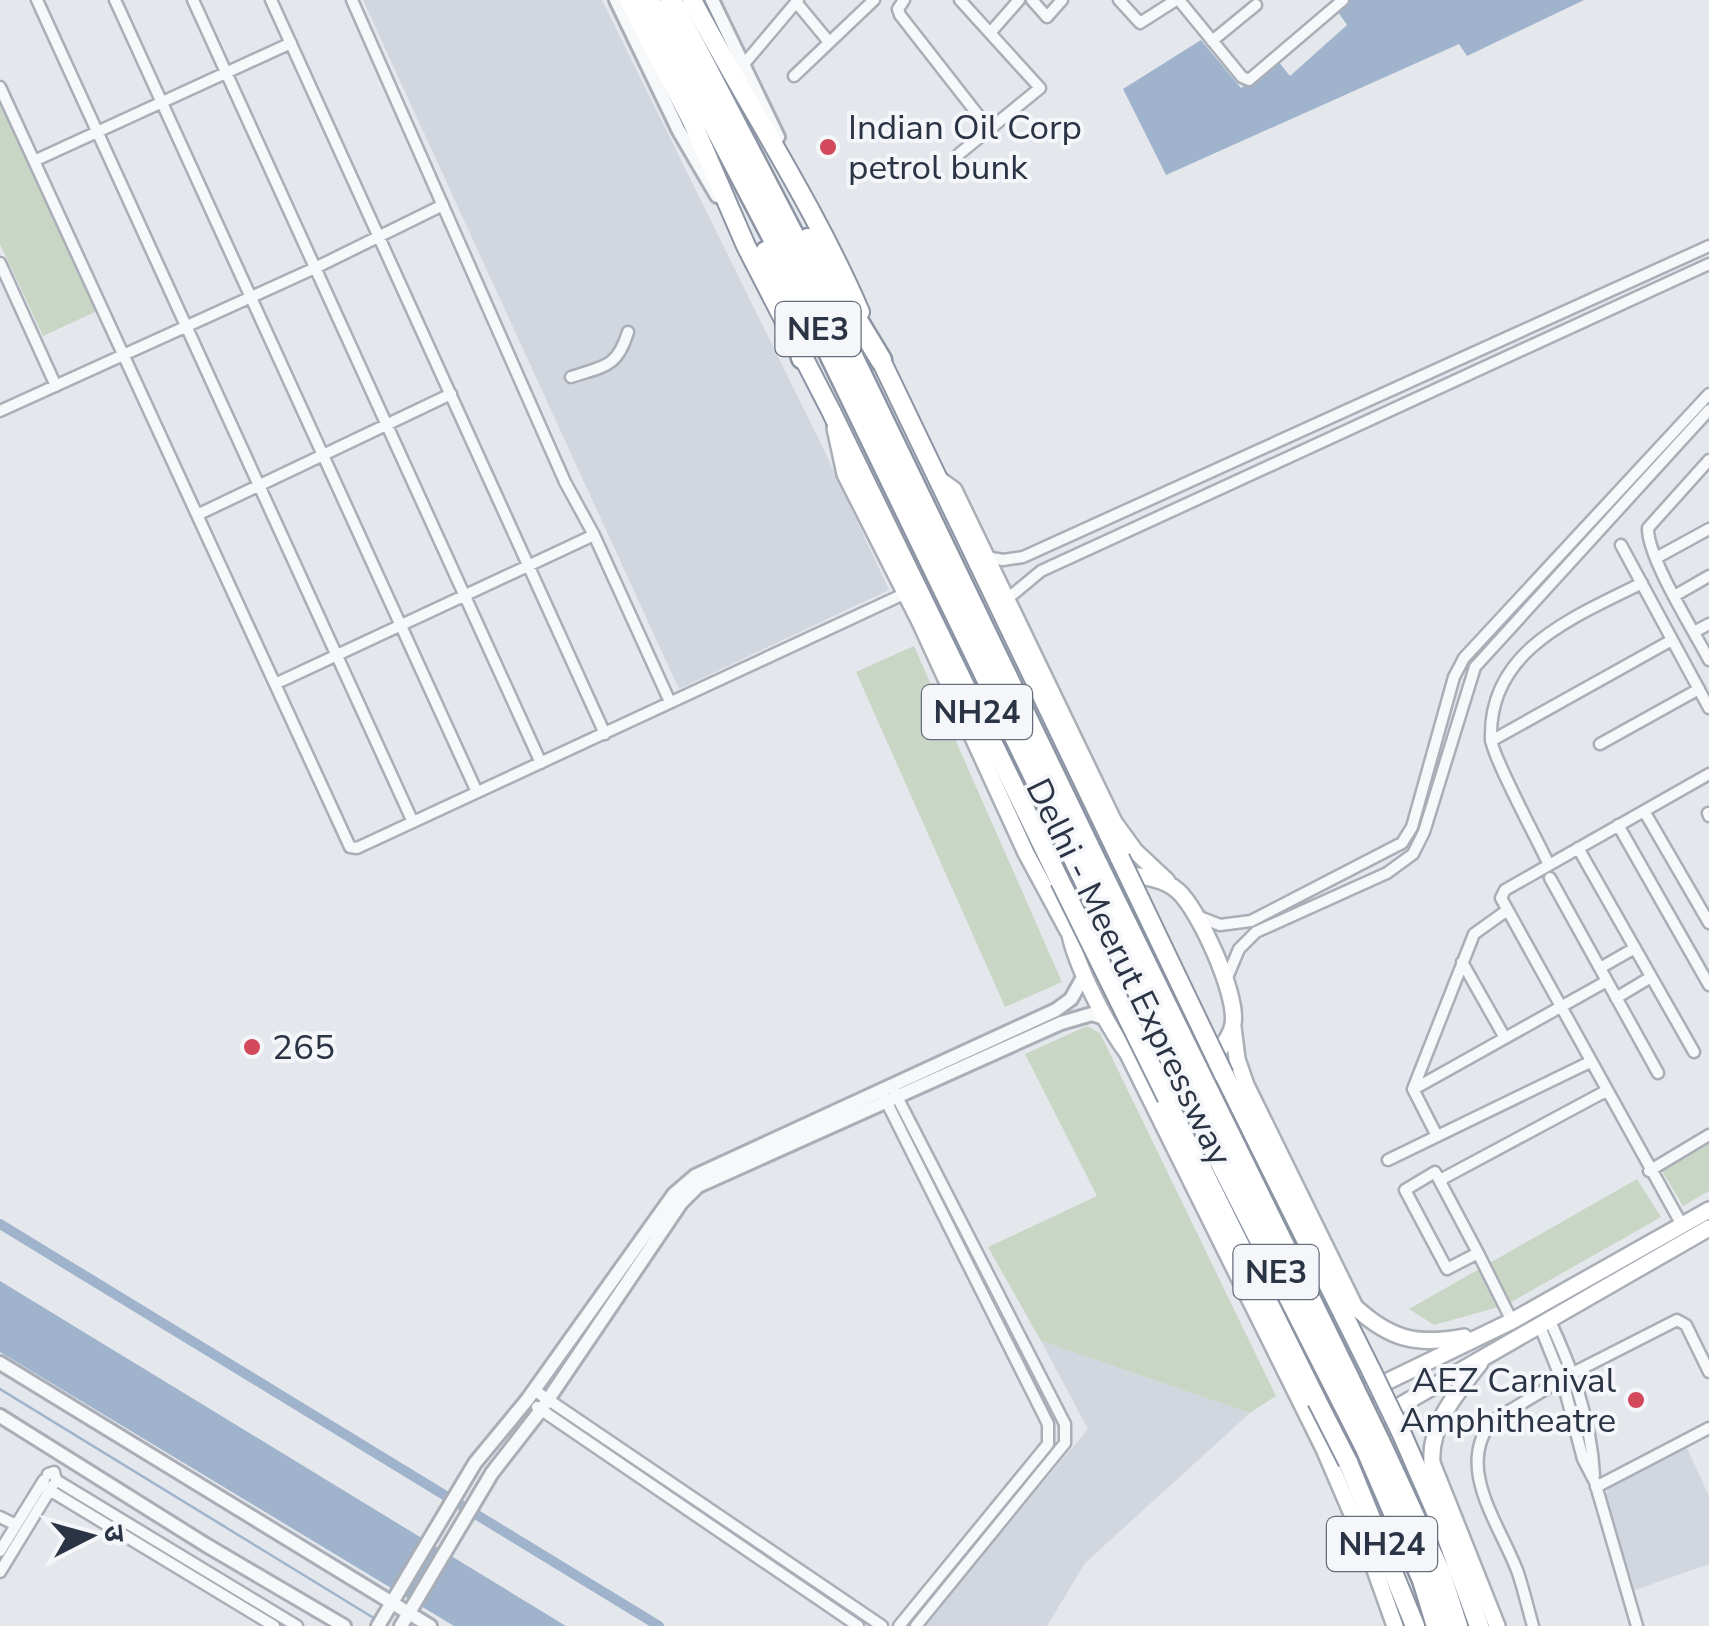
<svg xmlns="http://www.w3.org/2000/svg" width="1709" height="1626" font-family="'Nunito Sans','Noto Sans Devanagari',sans-serif">
<style>
.built{fill:#d2d6de}
.green{fill:#c9d6c5}
.water{fill:#9fb4cc}
.lines{fill:none;stroke-linecap:round;stroke-linejoin:round}
.stream{stroke:#9fb4cc;stroke-width:2.5}
.canal{stroke:#9fb4cc;stroke-width:10}
.minor-casing{stroke:#a9aeb7;stroke-width:15}
.tertiary-casing{stroke:#a9aeb7;stroke-width:18}
.secondary-casing{stroke:#a9aeb7;stroke-width:20}
.trunk-casing{stroke:#8b94a3;stroke-width:22}
.motorway-casing{stroke:#8b94a3;stroke-width:25}
.minor{stroke:#f7f8fa;stroke-width:10}
.tertiary{stroke:#f7f8fa;stroke-width:12}
.secondary{stroke:#fff;stroke-width:15}
.trunk{stroke:#fff;stroke-width:18}
.motorway{stroke:#fff;stroke-width:20}
.trunk-bridge-casing{stroke:#8b94a3;stroke-width:22;stroke-linecap:butt}
.motorway-bridge-casing{stroke:#8b94a3;stroke-width:25;stroke-linecap:butt}
.trunk-bridge{stroke:#fff;stroke-width:18}
.motorway-bridge{stroke:#fff;stroke-width:20}
.poi-dot{fill:#d1495b;stroke:#f4f6f9;stroke-width:4}
.labels{text-anchor:middle;dominant-baseline:central;stroke-width:8;stroke-linejoin:round;paint-order:stroke}
.shield{fill:#f4f6f9;stroke:#676e7b;stroke-width:2.5}
.shield-label{font-size:32px;font-weight:bold;fill:#2b3445}
.poi-label{font-size:35px;fill:#2b3445;stroke:#f4f6f9;text-anchor:start}
.street-label{font-size:35px;fill:#2b3445;stroke:#f4f6f9}
</style>
<rect width="100%" height="100%" fill="#e4e7ec"/>
<path class="built" d="M363 0H602L825 452 889 590 679 689Z
M1041 1341 1250 1413 1085 1563 1047 1626H923L1088 1429Z
M1685 1444 1709 1496V1564L1635 1590 1605 1498 1609 1485Z"/>
<path class="green" d="M0 98 97 311 43 336 0 244Z
M914 646 1062 982 1005 1007 856 672Z
M1087 1026 1100 1033 1276 1396 1250 1413 1041 1341 988 1247 1097 1196 1025 1054Z
M1709 1137V1191L1683 1206 1659 1166Z
M1637 1179 1661 1217 1506 1305 1434 1325 1409 1309Z"/>
<path class="water" d="M1345 0H1584L1467 56 1459 44 1166 175 1123 89 1201 40 1241 88 1278 61 1290 76 1347 25 1336 9Z
M0 1281 566 1626H454L0 1352Z"/>
<g class="lines">
<path class="stream" d="M0 1389 377 1620"/>
<path class="canal" d="M0 1224 659 1626"/>
<g class="minor-casing">
<path id="minor" d="M37 0 412 820
M115 0 476 790
M193 0 541 763
M271 0 605 734
M352 0 565 482 594 535 670 702
M904 0 898 9 900 15 989 129
M1032 0 1047 17 1062 0
M1119 0 1140 23 1176 0
M1179 0 1242 77 1249 80 1343 0
M796 2 829 42
M990 33 1019 0
M1212 41 1256 5
M744 64 798 0
M794 76 874 0
M0 87 350 847 357 848 906 593
M959 154 1040 88 960 0
M34 161 291 43
M0 263 56 386
M571 377C604 366 617 368 628 332
M0 411 315 268 443 205
M1709 460 1648 528C1647 557 1694 631 1709 660
M197 515 451 394
M1621 545 1709 708
M986 557 1003 560 1023 557 1709 246
M1656 558 1709 529
M1676 595 1709 576
M1006 600 1041 571 1709 264
M1694 632 1709 624
M275 684 594 535
M1491 741 1672 640
M1600 744 1699 689
M1644 811 1709 923
M1708 813 1709 816
M1618 825 1709 985
M1578 848 1694 1052
M1549 865C1539 843 1492 756 1491 739 1488 649 1575 617 1642 583
M1550 878 1658 1073
M1197 916 1220 925 1251 921 1402 843 1412 827 1454 677 1464 658 1709 394
M1462 962 1505 1038
M1600 968 1635 948
M1226 980 1239 949 1256 932 1387 873 1413 854 1424 832 1475 667 1709 410
M1616 998 1651 977
M1414 1089 1607 981
M894 1091 1065 1424V1443L916 1626
M883 1095 1048 1424V1444L899 1626
M1437 1136 1413 1089 1474 934 1506 911
M1388 1160 1590 1062
M1649 1171 1709 1135
M1435 1172 1478 1253 1447 1269 1405 1190Z
M1440 1180 1606 1091
M1682 1225 1501 898 1505 890 1709 774
M1478 1253 1512 1321
M1549 1319C1572 1368 1591 1420 1594 1475
M1539 1324 1564 1386 1583 1459 1595 1482 1637 1626
M534 1390 882 1626
M537 1407 858 1626
M48 1474 54 1472 56 1480 297 1626
M41 1485 274 1626
M1596 1487 1709 1428
M0 1517 16 1525
M0 1551 44 1480
M0 1572 53 1485
M1533 1626C1528 1609 1524 1591 1518 1573 1501 1526 1454 1468 1492 1421L1573 1373 1677 1320 1686 1325 1709 1372"/>
</g>
<g class="tertiary-casing">
<path id="tertiary" d="M616 0 679 131 717 196
M712 0 778 137
M0 1363 430 1626
M0 1416 206 1545 344 1626
M378 1626 475 1463 527 1400 674 1194 695 1176 1056 1010 1071 999 1085 974
M401 1626 492 1473 541 1410 681 1203 698 1186 1061 1023 1092 1014 1107 1019"/>
</g>
<g class="secondary-casing">
<path id="secondary" d="M835 428 845 474 920 622 1026 853 1068 931
M939 479 954 490 1114 822 1135 851 1167 881
M1120 874C1139 876 1163 877 1178 891 1199 910 1238 995 1233 1024 1232 1031 1228 1038 1224 1044 1206 1070 1160 1082 1135 1061 1114 1043 1063 944 1069 917 1075 892 1098 883 1120 874Z
M1233 1027 1237 1059 1246 1085 1355 1307C1390 1339 1416 1346 1464 1337
M1126 1050 1324 1449 1370 1556 1395 1626
M1480 1363C1457 1393 1429 1424 1432 1463L1497 1626
M1312 1418 1512 1321 1709 1210
M1361 1428 1709 1228"/>
</g>
<g class="trunk-casing">
<path id="trunk" d="M629 0 691 119 746 246 831 411 1060 881
M692 0C747 105 813 203 860 312
M876 350 1120 858
M1224 1075 1372 1372
M1167 1098 1317 1401
M1401 1432 1446 1535 1479 1626
M1348 1462 1415 1626"/>
</g>
<g class="motorway-casing">
<path id="motorway" d="M649 0 781 253 1081 873
M671 0 801 250 1098 866
M808 239 881 360
M766 252 790 307 802 358
M1235 1146 1350 1381
M1217 1155 1336 1389
M1379 1441 1440 1573 1457 1626
M1366 1448 1423 1580 1437 1626"/>
</g>
<use href="#minor" class="minor"/>
<use href="#tertiary" class="tertiary"/>
<use href="#secondary" class="secondary"/>
<use href="#trunk" class="trunk"/>
<use href="#motorway" class="motorway"/>
<g class="trunk-bridge-casing">
<path id="trunk-bridge" d="M1120 858 1224 1075
M1060 881 1167 1098
M1372 1372 1401 1432
M1317 1401 1348 1462"/>
</g>
<g class="motorway-bridge-casing">
<path id="motorway-bridge" d="M1098 866 1235 1146
M1081 873 1217 1155
M1350 1381 1379 1441
M1336 1389 1366 1448"/>
</g>
<use href="#trunk-bridge" class="trunk-bridge"/>
<use href="#motorway-bridge" class="motorway-bridge"/>
</g>
<g class="poi-dot">
<circle cx="828" cy="147" r="10"/>
<circle cx="252" cy="1047" r="10"/>
<circle cx="1636" cy="1400" r="10"/>
</g>
<g class="labels">
<g class="shield">
<rect x="775.5" y="302" width="85" height="54" rx="8"/>
<rect x="922" y="685" width="110" height="54" rx="8"/>
<rect x="1233.5" y="1245" width="85" height="54" rx="8"/>
<rect x="1327" y="1517" width="110" height="54" rx="8"/>
</g>
<g class="shield-label">
<text x="818" y="329">NE3</text>
<text x="977" y="712">NH24</text>
<text x="1276" y="1272">NE3</text>
<text x="1382" y="1544">NH24</text>
</g>
<g class="poi-label">
<text x="848" y="127">Indian Oil Corp<tspan x="848" dy="40">petrol bunk</tspan></text>
<text x="272" y="1047">265</text>
<text x="1616" y="1380" text-anchor="end">AEZ Carnival<tspan x="1616" dy="40">Amphitheatre</tspan></text>
</g>
<g class="street-label">
<text transform="translate(1129 972) rotate(64)">Delhi - Meerut Expressway</text>
</g>
</g>
<g transform="translate(90 1536) rotate(84)" stroke="#f4f6f9" stroke-width="8" paint-order="stroke">
<path d="M0-8L18 38L0 25L-18 38Z" fill="#2b3445"/>
<text y="-15" font-size="28" font-weight="bold" text-anchor="middle" fill="#2b3445">उ</text>
</g>
</svg>
